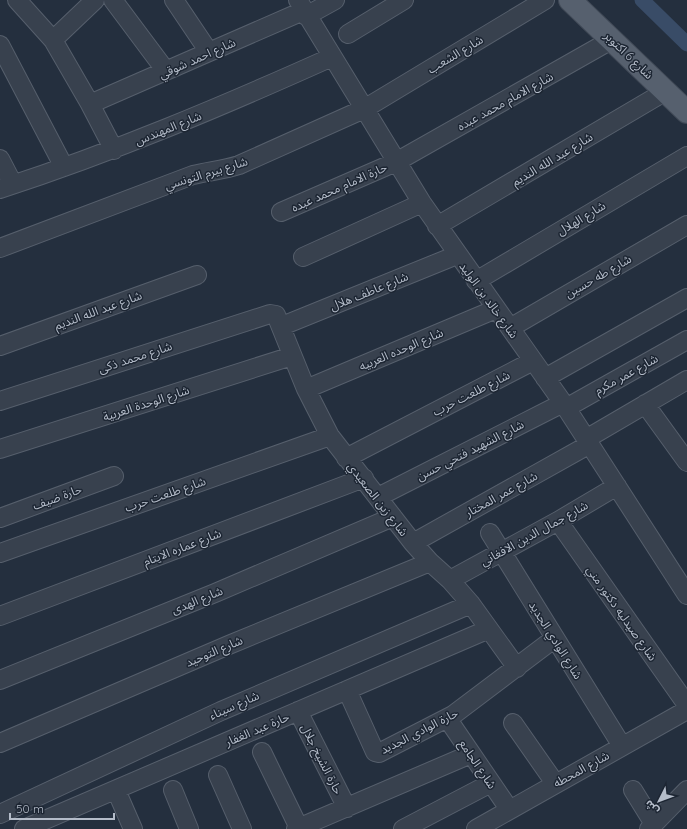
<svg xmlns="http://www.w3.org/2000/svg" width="687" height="829" font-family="Quicksand,'Noto Sans Arabic',sans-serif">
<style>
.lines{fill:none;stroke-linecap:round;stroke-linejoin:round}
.canal{stroke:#394c67;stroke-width:15}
.minor-casing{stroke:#565f6c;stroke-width:20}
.major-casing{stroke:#414a57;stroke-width:24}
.minor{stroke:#38414e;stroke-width:18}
.major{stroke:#56606e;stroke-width:22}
.labels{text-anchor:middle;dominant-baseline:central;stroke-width:3;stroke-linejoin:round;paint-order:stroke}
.street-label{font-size:12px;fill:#b4bcc9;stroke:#1d2633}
</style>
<rect width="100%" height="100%" fill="#242f3e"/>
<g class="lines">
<path class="canal" d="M642 0 687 44"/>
<g class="minor-casing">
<path id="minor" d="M17 0 53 40 90 104 114 150
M113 0 166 71
M174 0 209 52
M298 0 422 203 563 403 687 595
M306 16 335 0
M348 34 404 0
M53 40 95 0
M0 45 64 167
M90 104 303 11
M0 159 13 184
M0 189C114 152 223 106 332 57
M281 212 396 162 613 39
M437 226 666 91
M0 248 193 175C209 171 224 170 239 165L364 109 545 0
M303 257 422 203
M476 281 687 156
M282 326 457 255
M510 328 687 225
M0 346 197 275
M545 378 687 298
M306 389 496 309
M0 401 270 314 276 315 306 389 330 436 413 543 430 562 450 580 471 604 517 668
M645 404 687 462
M566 408 687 340
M586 439 687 380
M0 449 292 356
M346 458 533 361
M378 497 563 403
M0 518 114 476
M558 521 687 705
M490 533 622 746
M413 543 590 444
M0 553 330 436
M450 580 558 521 617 486
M0 616 364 478
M0 680 215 593 393 517
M347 690 375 752 379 753 453 715 555 638
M298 711 347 808
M447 718 509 809
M513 723 555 783
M0 743 231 644 430 562
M262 752 299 828
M218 775 242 829
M116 790 133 829
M173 790 189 829
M633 790 654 824
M0 814 221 711 471 604
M24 829 489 629
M296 829 471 754
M403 829 491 783
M476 829 687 710
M649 829 687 790"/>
</g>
<g class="major-casing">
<path id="major" d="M570 0 687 112"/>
</g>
<use href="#minor" class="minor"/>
<use href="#major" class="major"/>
</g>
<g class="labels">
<g class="street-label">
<text transform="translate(455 54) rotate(-31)">شارع الشعب</text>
<text transform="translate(629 55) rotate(44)">شارع 6 اكتوبر</text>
<text transform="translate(197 58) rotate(-24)">شارع احمد شوقي</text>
<text transform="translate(505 101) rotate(-29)">شارع الامام محمد عبده</text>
<text transform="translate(168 128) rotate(-22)">شارع المهندس</text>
<text transform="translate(552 159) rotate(-31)">شارع عبد الله النديم</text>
<text transform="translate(206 173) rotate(-17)">شارع بيرم التونسي</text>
<text transform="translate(339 187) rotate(-24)">حارة الامام محمد عبده</text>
<text transform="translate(581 218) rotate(-31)">شارع الهلال</text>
<text transform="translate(598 276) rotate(-30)">شارع طه حسين</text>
<text transform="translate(369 291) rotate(-22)">شارع عاطف هلال</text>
<text transform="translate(489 300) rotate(54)">شارع خالد بن الوليد</text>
<text transform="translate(98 310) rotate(-20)">شارع عبد الله النديم</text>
<text transform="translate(401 349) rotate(-23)">شارع الوحده العربيه</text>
<text transform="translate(135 357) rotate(-18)">شارع محمد ذكى</text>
<text transform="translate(626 374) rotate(-29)">شارع عمر مكرم</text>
<text transform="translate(471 393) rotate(-27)">شارع طلعت حرب</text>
<text transform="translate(146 403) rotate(-18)">شارع الوحدة العربية</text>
<text transform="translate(470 450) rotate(-27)">شارع الشهيد فتحي حسن</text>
<text transform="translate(165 494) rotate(-19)">شارع طلعت حرب</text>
<text transform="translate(501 494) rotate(-29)">شارع عمر المختار</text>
<text transform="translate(57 497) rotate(-20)">حارة ضيف</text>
<text transform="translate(378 499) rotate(52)">شارع زين الصعيدي</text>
<text transform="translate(534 533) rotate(-29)">شارع جمال الدين الافغاني</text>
<text transform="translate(182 547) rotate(-21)">شارع عماره الايتام</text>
<text transform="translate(197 600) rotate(-22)">شارع الهدى</text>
<text transform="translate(622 613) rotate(55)">شارع صيدليه دكتور مني</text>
<text transform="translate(556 640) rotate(58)">شارع الوادي الجديد</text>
<text transform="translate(214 651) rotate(-23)">شارع التوحيد</text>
<text transform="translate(234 705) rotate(-24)">شارع سيناء</text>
<text transform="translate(257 729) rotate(-23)">حارة عبد الغفار</text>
<text transform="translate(419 731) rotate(-27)">حارة الوادي الجديد</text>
<text transform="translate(322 759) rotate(63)">حارة الشيخ جلال</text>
<text transform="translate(478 764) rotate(56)">شارع الجامع</text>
<text transform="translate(581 769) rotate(-29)">شارع المحطه</text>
</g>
</g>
<g transform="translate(659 801) rotate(228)" stroke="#1d2633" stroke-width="3" paint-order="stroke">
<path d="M0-3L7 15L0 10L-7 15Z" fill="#b4bcc9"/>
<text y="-6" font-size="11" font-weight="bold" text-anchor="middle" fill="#b4bcc9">ش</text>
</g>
<path d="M10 813v6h104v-6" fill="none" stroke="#b4bcc9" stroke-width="2"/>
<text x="16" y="813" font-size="12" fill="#b4bcc9" stroke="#1d2633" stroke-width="3" paint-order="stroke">50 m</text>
</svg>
